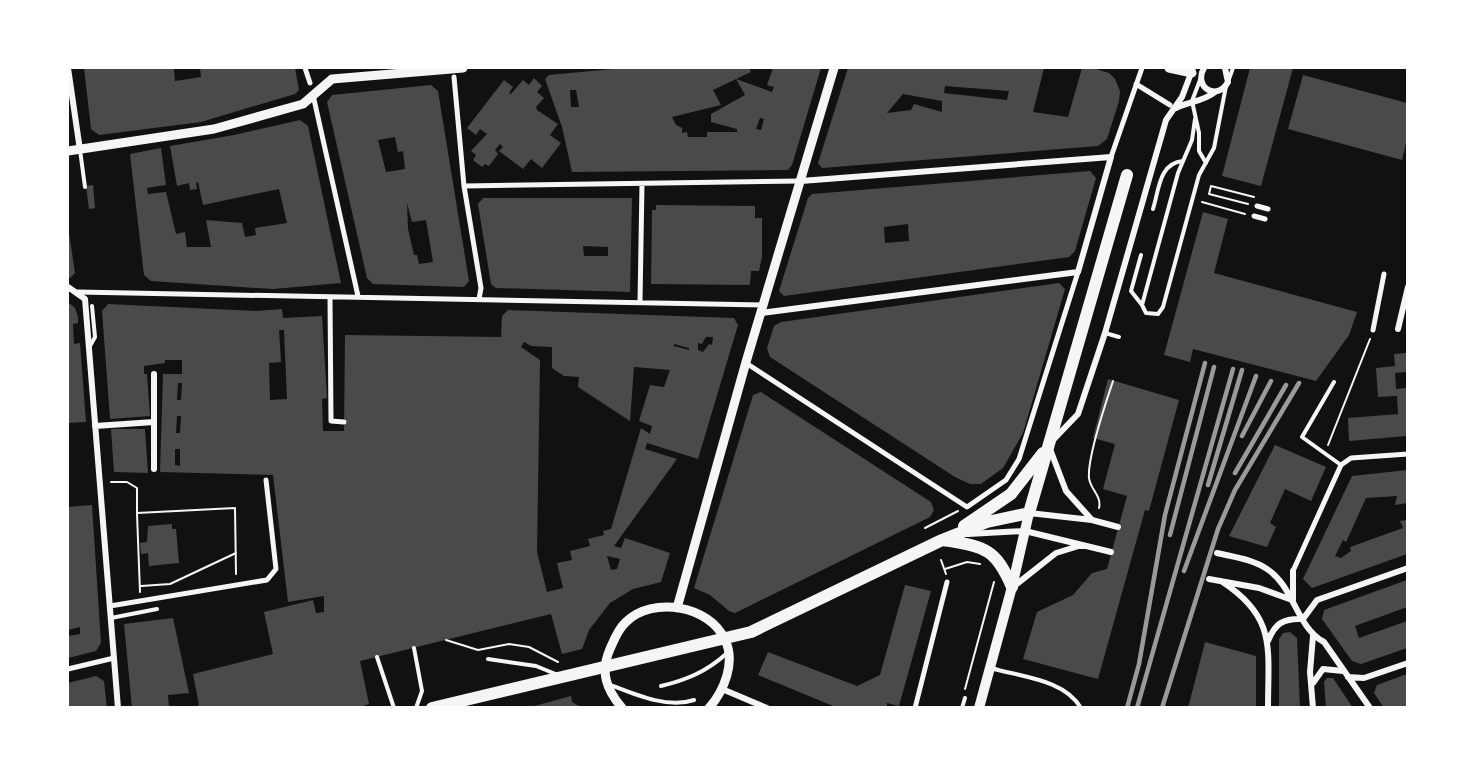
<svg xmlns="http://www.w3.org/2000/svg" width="1475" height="775" font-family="Georgia,serif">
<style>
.building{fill:#4a4a4a;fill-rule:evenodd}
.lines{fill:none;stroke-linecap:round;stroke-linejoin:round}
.path{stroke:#f5f5f5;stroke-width:2}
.service{stroke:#f5f5f5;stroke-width:4}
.pedestrian{stroke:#f5f5f5;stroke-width:5}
.minor{stroke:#f5f5f5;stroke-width:6}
.tertiary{stroke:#f5f5f5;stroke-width:9}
.secondary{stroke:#f5f5f5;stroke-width:10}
.trunk{stroke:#f5f5f5;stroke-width:12}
.rail{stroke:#9a9a9a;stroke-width:4.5}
</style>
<rect width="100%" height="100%" fill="#111"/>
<path class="building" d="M84 68H174L175 81 201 77 200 68H295L299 90 295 94 201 122 99 135 91 129Z
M623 68H749L751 72 713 90 721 105 672 117 676 125 682 128V133L687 132 688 137H707V132H737V129L711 122V114L745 95 736 79 772 92 774 87 767 85 773 68H821L792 165 788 170 572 172 562 127 545 79 549 75ZM570 90H576L579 107H571ZM760 118 764 119 761 130 756 129Z
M848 68H1044L1033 112 1068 117 1082 68H1093L1109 73 1115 79 1120 91 1119 101 1107 139 1098 146 822 168 818 163ZM945 86 1009 91 1007 100 944 93ZM903 94 942 101V112L914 104 911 110 887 113Z
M1250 68H1293L1261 186 1222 176Z
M1303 75 1407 103V139L1402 160 1288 129Z
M534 78 542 86 537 92 544 98 536 107 537 110 558 124 550 135 561 143 542 168 531 159 523 169 499 151 503 147 500 144 495 150 498 154 489 166 485 164 482 167 473 160 476 155 471 151 487 134 480 129 476 135 467 128 504 80 513 87 509 93 511 94 523 80 529 85Z
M431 85 438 91 469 281 464 287 373 284 367 278 327 102 332 95ZM395 137 398 152 403 151 405 169 386 172 378 140ZM407 203 412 222 426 220 433 262 419 264 417 255H414L408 229Z
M300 120 308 126 341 283 273 289 151 281 144 275 130 154 161 148 166 185 147 188 148 194 166 192 176 234 185 232 187 247H211L206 220 242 223 245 237 256 235 255 228 287 223 279 189 203 205 198 182 196 183 197 189 190 190 189 183 177 186 170 146 234 135Z
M1090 171 1096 178 1075 251 1069 257 784 296 779 291 808 198 812 194ZM908 224 909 241 885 243 884 227Z
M93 185 95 208 89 209 86 186Z
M483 198H632L630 292 496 288 491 284 478 204ZM583 246 608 247V256H584Z
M656 205 755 206V218H762V257L759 271H751L750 285 651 284 652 210H656Z
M1203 212 1228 219 1214 273 1357 312 1349 335 1316 381 1193 349 1190 362 1164 355Z
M68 226 75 273 70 278 68 277Z
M1059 283 1065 289 1023 433 1003 468 981 484H970L955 477 770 357 767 348 774 326 781 322Z
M68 302 75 308 78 317V323L73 324 74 344 80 343 86 422 68 423Z
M108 304 256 311 282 309 283 318 322 316 327 398 322 399 323 431H344L345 335 501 337 502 316 508 310 734 318 738 325 698 459 647 443 645 449 677 459 614 546 621 548 625 538 670 553 661 582 633 589 610 603 589 630 582 649 562 654 551 614 360 661 369 704 356 708H194L199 705 193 674 273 654 264 612 313 600 316 613 324 612V596L288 602 273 475 160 472 163 374H182V360H165V363L144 366V374H147L150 416 110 419 102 311ZM279 330H284L287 399 270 400 269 363 281 362ZM706 337H713L712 345 709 344 703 352 698 350V343L702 344ZM524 342 531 346 552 347V368L564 376 579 377 578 387 630 421 634 367 670 370 664 387 650 385 639 421 652 426 650 434 641 428 611 529 603 531 604 535 588 539 590 546 570 551 572 560 557 563 563 588 547 592 537 552 540 360 521 347ZM674 344 689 348V350L674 346ZM178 383H182L181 400H177ZM177 416H181L180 433H176ZM175 449H180V466L175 465ZM607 556 620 559 617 569 611 570Z
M1407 353V372L1395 373 1396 389 1407 388V436L1349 441 1348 418 1398 414 1397 396 1378 397 1376 368 1395 366 1394 354Z
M1108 379 1179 400 1149 511 1145 510 1098 679 1023 659 1037 612 1073 595 1092 573 1107 569 1127 496 1103 489 1115 444 1093 438Z
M761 392 931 502 934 510 930 517 735 613 729 611 710 595 694 588 753 395Z
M111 429H145L148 473 114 472Z
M1275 445 1326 467 1311 501 1285 489 1270 523 1276 527 1267 547 1229 536Z
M1407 470V503L1395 505 1397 496 1366 498 1346 542 1343 540 1335 556 1341 558 1351 551 1350 547 1403 528 1400 521 1407 520V554L1312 588 1303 579 1352 476Z
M92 505 101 643 96 651 68 658V636L80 634V627L68 630V507Z
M172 524V529H176L179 563 149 566 148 553 141 554 140 543 147 542 148 526Z
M1407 580V607L1355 626 1359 638 1407 621V648L1361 664 1352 661 1322 619 1324 610Z
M905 585 931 591 899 706 887 703V708H838L758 675 768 652 857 686 880 675Z
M173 618 189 693 168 695 169 708H132L124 624Z
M1290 632 1297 638 1300 708H1279V639L1283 633Z
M1205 642 1256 656V708H1188Z
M1407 674V708H1384L1374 693 1377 685Z
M96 676 104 681 107 708H68V683Z
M1327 678H1333L1353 708H1326L1324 682Z
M571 696 572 702 582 708H527Z"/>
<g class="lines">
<path class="path" d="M1202 202 1245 214
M1248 204 1209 194 1211 186 1254 197
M1328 445 1370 339
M111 482H127L137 488V513L235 508 236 574
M1099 508C1102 496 1090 489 1089 478 1087 457 1106 402 1113 381
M137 514 140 592
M925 528 958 511
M941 560 946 574
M945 569 967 562 980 564
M141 586 170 584 236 553
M446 640 478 650 509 644 529 647 558 662
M965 689 994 582"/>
<path class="service" d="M1229 79 1233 68
M1200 80 1192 101 1199 133V151L1206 163
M1195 119 1192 140 1178 173 1142 305 1146 313 1158 314 1163 307 1199 175 1214 148 1226 86
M80 150 85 187
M1153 209C1159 190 1159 163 1183 161
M1141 255 1131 291 1142 305
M1105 333 1119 337
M90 346 95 337 92 306
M1334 382 1302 437 1341 465
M111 618 157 609
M414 648 422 691 416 708
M377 657 394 708
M488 659 536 666 558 675
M991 668C1021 677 1064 679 1081 708
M608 684C634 694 667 709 694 700
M661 686C686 680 706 672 726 654
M962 708 965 698"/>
<path class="pedestrian" d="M305 68 310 83
M454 77 464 186 481 288 479 299
M1136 84 1170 105
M313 95 358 296
M1111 157 1142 68
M464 186 801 181
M1257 206 1268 209
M1254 216 1265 219
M78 292 763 305
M330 297 331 421 344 422
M640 302 642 184
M1373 330 1384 274
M746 363 967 507 1006 480 1019 459 1078 272
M1293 571 1341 465 1351 458 1408 454
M110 606 267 580 276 569 266 480
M68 669 114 658
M915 708 947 582"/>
<path class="minor" d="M68 68 80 150
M1204 68C1193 87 1217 102 1228 82L1225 68
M1176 108C1189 101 1203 102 1215 92
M68 287 85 299 118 708
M761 313 1078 272 1111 157 801 181
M1398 329 1408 287
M154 374V469
M95 426 154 422
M1054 439 1078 414 1105 333 1166 120 1182 97 1193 68
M1050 449 1066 491 1092 520
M1029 513 1092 520 1118 527
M968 534 1025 531 1111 552
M1217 553C1233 557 1252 559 1267 569 1294 586 1296 627 1324 642L1370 708
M1209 579 1259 588 1292 600
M1221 581C1277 617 1268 648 1268 708
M1013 587 1056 553 1082 545
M1293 600V571
M1303 619 1317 600 1408 568
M1313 636 1310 672 1313 708
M1268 641C1275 623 1284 618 1303 619
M1348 677 1364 678 1408 663
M1313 683 1323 669 1343 671
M722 689 767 708"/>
<path class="tertiary" d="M1169 68 1192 73
M68 151 214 129 303 104 332 79 463 68
M677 608 746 362 834 68
M622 708C606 689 600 672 610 649 614 640 618 629 626 622 652 596 710 605 725 640 736 662 724 691 709 708"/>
<path class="secondary" d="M979 708 1012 587 1029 513"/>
<path class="trunk" d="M964 526 1011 494 1043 453
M943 540C984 547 995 547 1012 587
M432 708 751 632 942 540 987 522 1029 513 1127 175"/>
<path class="rail" d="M1242 436 1271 381
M1235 473 1286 385
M1208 485 1242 370
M1170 535 1214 367
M1184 571 1256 376
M1127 708 1139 664 1165 515 1205 363
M1137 708 1233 369
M1162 708 1218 529 1235 490 1299 383"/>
</g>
<rect width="1475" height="775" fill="none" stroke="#ffffff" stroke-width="138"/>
</svg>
